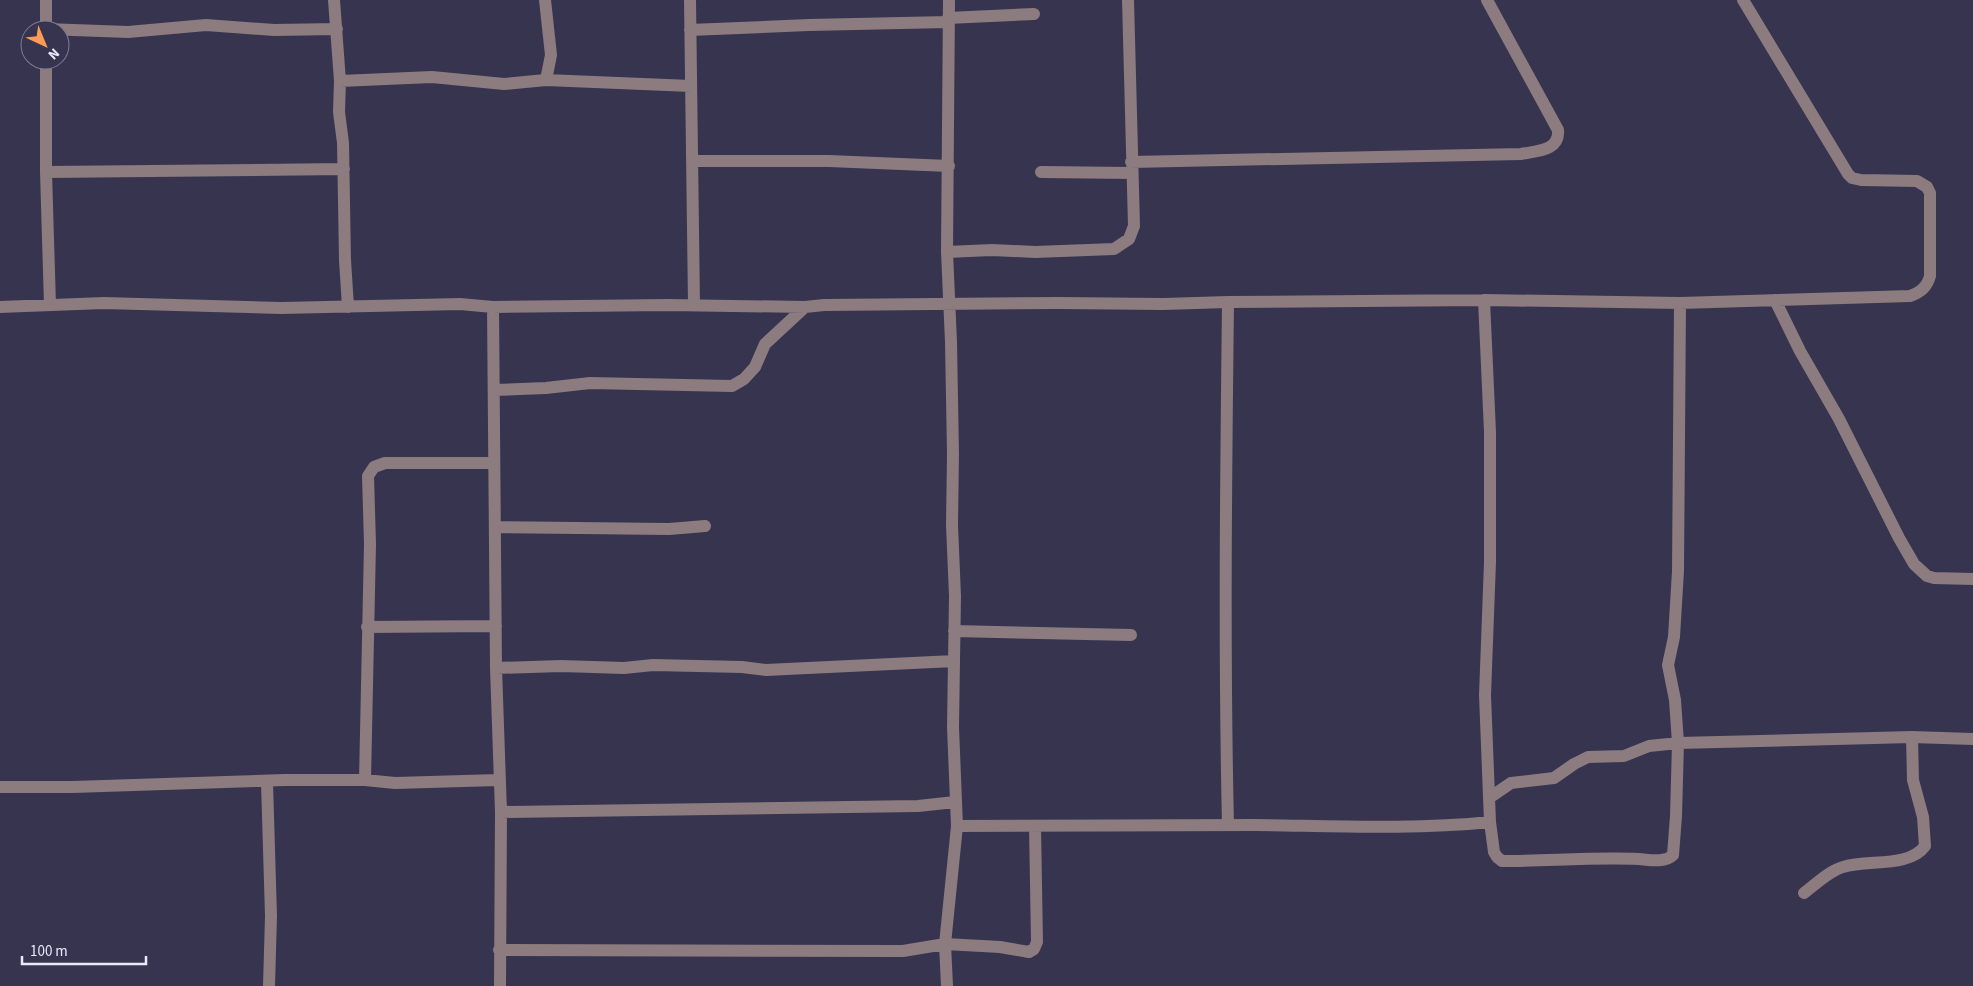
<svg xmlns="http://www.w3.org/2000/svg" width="1973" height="986" font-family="'Source Sans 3',sans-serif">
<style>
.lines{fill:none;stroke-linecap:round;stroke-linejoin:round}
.minor{stroke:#8c7b7f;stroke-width:12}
</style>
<rect width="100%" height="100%" fill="#36344f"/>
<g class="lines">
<path class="minor" d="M46 0V30
M334 0 340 81 339 112 343 143 345 260 348 307
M690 0 694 305
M948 18 1034 14
M46 29 128 32 206 25 274 30 337 29
M690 30 809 25 948 22
M46 60V172L50 305
M546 80 691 86
M340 81 432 77 504 84 546 80 551 55 545 0
M692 161H829L949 166
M1131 162 1521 154C1537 151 1560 151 1558 130L1487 0
M46 172 344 169
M1041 172 1132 173
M947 252 992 250 1035 252 1114 249 1129 239 1134 226 1128 0
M1484 300 1490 432V562L1485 695 1490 822 1494 852 1497 857 1502 861C1548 861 1593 857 1639 859 1650 860 1665 863 1673 855L1676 816 1678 743 1675 700 1668 665 1674 637 1678 571 1680 303
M1775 300 1800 351 1839 419 1899 538 1914 564 1927 576 1934 578 1973 579
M0 307 104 303 281 308 460 304 493 307 668 305 805 307 824 305 1059 303 1163 304 1228 302 1484 300 1680 303 1910 296C1921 292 1927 287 1930 276V193L1927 187 1917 181 1861 180 1852 178 1848 174 1743 0
M493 307 496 668 501 812 500 986
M495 390 546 388 590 383 732 386 744 379 755 367 765 344 805 307
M495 527 669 529 705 526
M367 627 496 626
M954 631 1131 635
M496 668 561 666 624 668 653 665 742 667 766 670 954 661
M365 780 370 544 368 476 374 467 385 463H494
M267 782 271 916 269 986
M0 787H73L285 780H365L395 783 498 780
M1489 798 1511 783 1554 778 1574 764 1588 757 1624 756 1649 746 1678 743 1912 737 1973 739
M501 812 918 806 955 802
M1228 825C1224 651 1226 476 1228 302
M957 826C1056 826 1156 825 1255 825 1334 826 1411 830 1490 822
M1804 893C1816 884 1829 871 1843 867 1868 859 1909 868 1925 846L1923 817 1913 780 1912 737
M499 950 903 951 945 944 1000 947 1029 952 1034 949 1037 942 1035 826
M947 986 945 944 957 826 953 727 955 596 952 525 953 454 951 342 947 252 949 0"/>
</g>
<g transform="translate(45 45) rotate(136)"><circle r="24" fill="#36344f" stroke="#7e7c94"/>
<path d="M0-4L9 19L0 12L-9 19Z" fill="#fe9c57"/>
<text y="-8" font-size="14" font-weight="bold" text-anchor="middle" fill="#eae9fb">N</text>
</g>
<path d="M22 956v8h124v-8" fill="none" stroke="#eae9fb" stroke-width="2.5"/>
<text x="30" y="956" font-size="15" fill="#eae9fb" stroke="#36344f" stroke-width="4" paint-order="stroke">100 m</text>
</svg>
